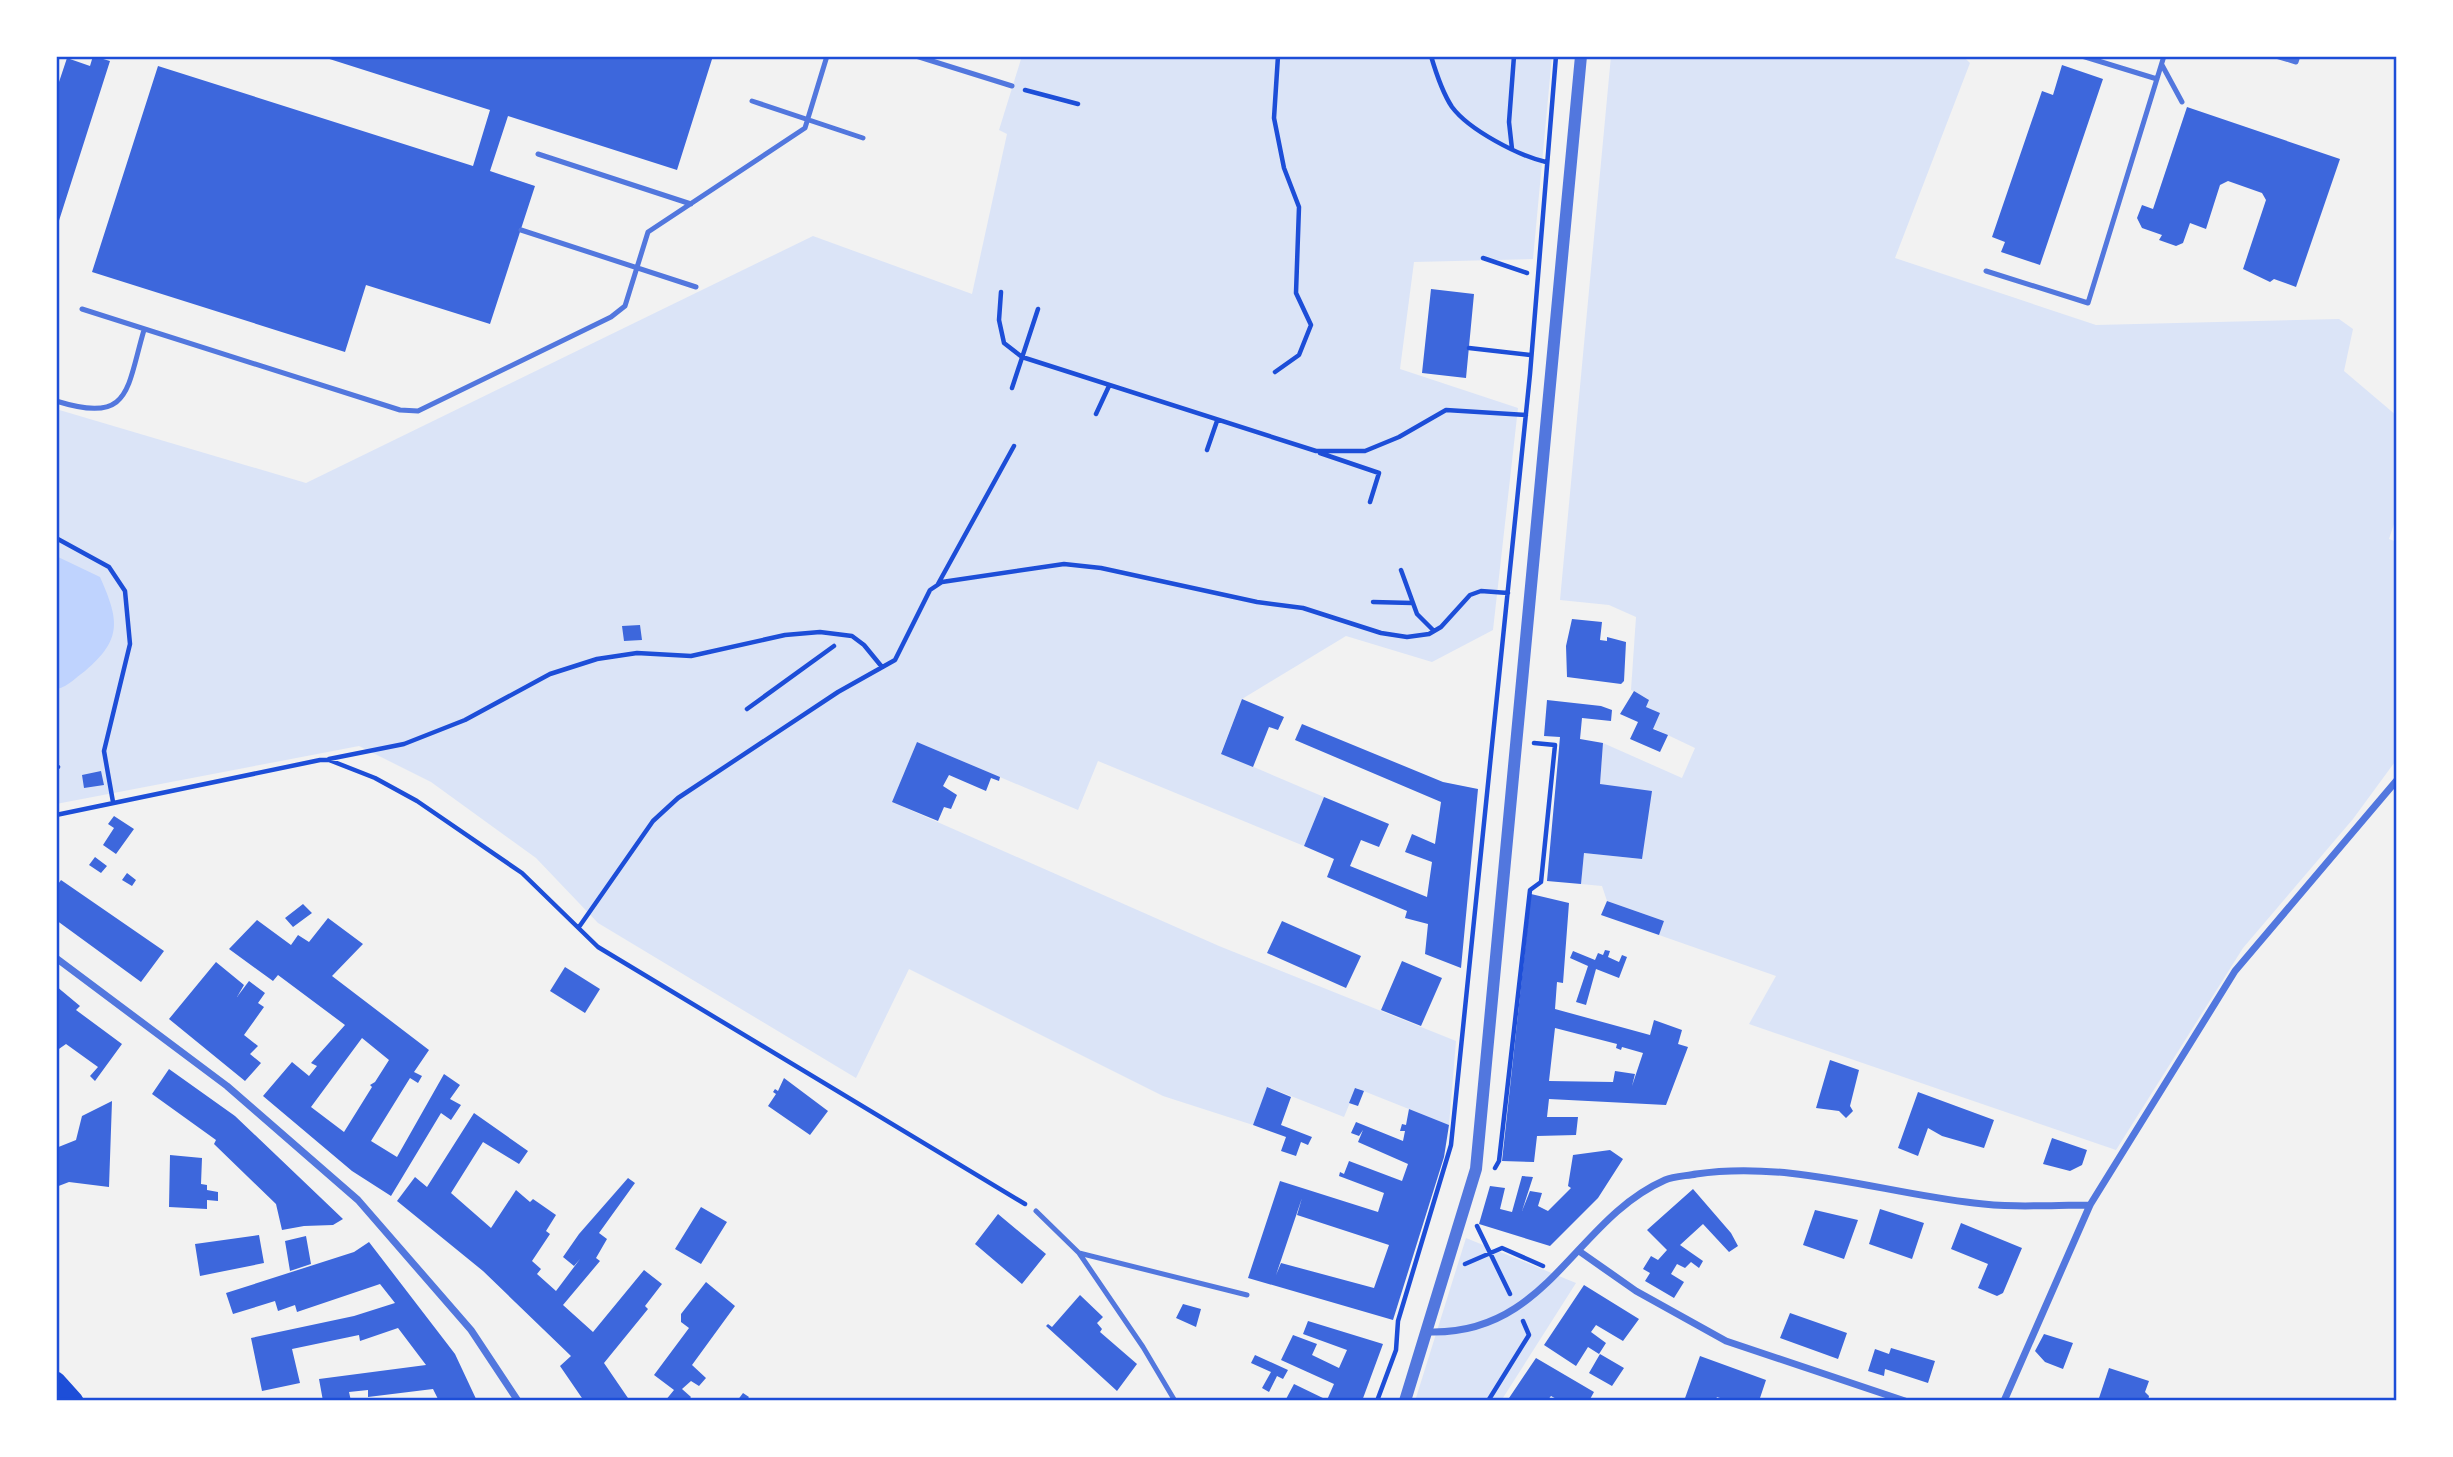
<svg xmlns="http://www.w3.org/2000/svg" width="2453" height="1457" font-family="'Golos Text',sans-serif">
<style>
.green{fill:#dbe4f7}
.water{fill:#bfd3fe}
.building{fill:#3d67dc;fill-rule:evenodd}
.lines{fill:none;stroke-linecap:round;stroke-linejoin:round}
.path{stroke:#1d4ed8;stroke-width:4.5}
.service{stroke:#5277de;stroke-width:5}
.minor{stroke:#5277de;stroke-width:7}
.tertiary{stroke:#5277de;stroke-width:12}
.trunk{stroke:#1d4ed8;stroke-width:19}
.neatline{fill:none;stroke:#1d4ed8;stroke-width:2.5}
</style>
<rect width="100%" height="100%" fill="#f2f2f2"/>
<path class="green" d="M1022 56H1552L1533 259 1414 262 1400 369 1518 408 1493 630 1432 662 1346 636 1242 699 1221 753 1324 797 1304 846 1098 761 1078 810 917 742 892 802 1219 946 1456 1041 1449 1125 1356 1088 1344 1117 1268 1087 1253 1125 1163 1096 909 969 856 1078 598 923 536 858 431 782 359 746 56 804V409L306 483 813 236 972 294 1007 134 999 130Z
M1611 56H1963L1970 63 1895 258 2096 325 2339 319 2353 329 2344 371 2397 416V515L2389 539 2397 542V759L2353 819 2243 948 2116 1150 1749 1024 1776 976 1659 935 1664 921 1607 901 1602 886 1581 884 1584 853 1642 859 1600 784 1603 743 1682 778 1695 748 1653 728 1659 713 1646 707 1648 699 1631 690 1636 617 1609 605 1560 600Z
M1466 1238 1576 1283 1501 1401H1415Z"/>
<path class="water" d="M56 556 100 577C119 620 123 639 85 671 75 678 69 686 57 689Z"/>
<path class="building" d="M93 56 110 61 56 230V91L67 58 90 66Z
M320 56H713L677 170 508 116 490 171 535 186 490 324 366 285 345 352 92 272 158 66 473 166 490 110Z
M2062 65 2103 79 2040 265 2001 252 2005 242 1992 237 2042 91 2053 95Z
M2187 107 2340 159 2296 287 2274 279 2270 282 2243 269 2266 200 2262 193 2228 181 2220 185 2206 229 2190 223 2183 243 2176 246 2159 240 2162 235 2142 228 2137 218 2142 205 2153 209Z
M1431 289 1474 294 1466 378 1422 373Z
M1572 619 1602 622 1600 640 1607 641V637L1626 642 1624 681 1621 684 1567 677 1566 646Z
M640 625 642 640 624 641 622 626Z
M1634 691 1649 700 1646 707 1660 713 1653 729 1668 735 1660 752 1630 739 1638 722 1620 714Z
M1242 699 1284 717 1278 730 1269 727 1253 767 1221 754Z
M1547 700 1601 706 1612 710 1611 721 1582 718 1580 739 1603 743 1600 784 1652 791 1642 859 1584 853 1581 884 1547 881 1560 737 1544 736Z
M1302 724 1443 782 1478 789 1461 968 1425 954 1428 924 1405 918 1407 911 1327 877 1334 859 1304 846 1324 797 1389 824 1379 847 1361 840 1350 866 1427 897 1432 862 1405 852 1412 834 1435 844 1441 802 1295 740Z
M917 742 1000 777 999 781 991 778 986 791 949 775 943 786 957 795 951 809 944 807 938 821 892 802Z
M101 771 104 785 84 788 82 775Z
M114 816 134 829 116 854 103 845 114 828 108 824Z
M95 857 107 866 101 873 89 865Z
M127 873 136 880 132 886 122 880Z
M61 880 164 951 141 982 56 920V887Z
M1531 894 1569 903 1563 983 1557 982 1555 1009 1650 1035 1654 1020 1682 1030 1678 1044 1688 1047 1666 1105 1549 1099 1547 1117H1578L1576 1135 1537 1136 1534 1162 1502 1161ZM1555 1028 1617 1044 1616 1048 1621 1050 1622 1047 1643 1053 1632 1086 1635 1074 1615 1071 1613 1082 1549 1081Z
M1607 901 1664 921 1659 935 1601 915Z
M303 904 312 913 293 927 285 918Z
M328 918 363 944 332 976 429 1050 414 1072 422 1076 418 1083 410 1078 371 1141 397 1157 444 1074 460 1085 450 1099 461 1105 451 1120 441 1113 391 1196 352 1171 263 1096 292 1062 309 1076 317 1066 311 1063 345 1025 278 975 273 981 229 949 257 920 291 945 298 935 309 942ZM362 1038 389 1060 375 1082 370 1085 372 1087 344 1132 311 1107Z
M1282 921 1361 956 1346 988 1267 953Z
M1605 950 1610 951 1608 957 1619 962 1622 955 1627 957 1619 978 1596 969 1586 1005 1576 1002 1588 966 1570 958 1573 951 1595 960 1598 953 1603 955Z
M1402 961 1442 978 1421 1026 1381 1010Z
M216 962 244 985 237 997 249 981 265 993 258 1003 264 1007 244 1035 258 1046 250 1054 261 1063 245 1081 169 1019Z
M565 967 600 989 585 1013 550 991Z
M56 986 80 1006 76 1010 122 1044 95 1081 90 1076 98 1067 66 1044 56 1051Z
M1830 1060 1859 1070 1850 1106 1853 1111 1846 1118 1839 1111 1816 1108Z
M169 1069 235 1116 343 1219 333 1225 304 1226 282 1230 276 1204 214 1144 216 1140 152 1094Z
M784 1078 828 1111 810 1135 768 1106 776 1094 773 1092 775 1089 778 1091Z
M1267 1087 1291 1097 1281 1125 1312 1137 1308 1145 1301 1142 1296 1156 1281 1151 1286 1137 1253 1125Z
M1355 1088 1364 1091 1358 1106 1349 1103Z
M1918 1092 1994 1120 1984 1148 1942 1136 1928 1128 1918 1156 1898 1148Z
M112 1101 109 1187 69 1182 56 1187V1148L76 1140 82 1116Z
M1409 1109 1449 1125 1444 1157 1393 1320 1248 1278 1280 1181 1378 1212 1384 1193 1339 1176 1340 1172 1344 1174 1349 1161 1402 1181 1408 1164 1358 1142 1363 1130 1359 1136 1351 1133 1356 1122 1403 1141 1405 1131H1400L1402 1124 1406 1125ZM1302 1198 1297 1215 1389 1245 1374 1288 1281 1263 1276 1275Z
M474 1113 528 1151 519 1164 483 1142 451 1193 491 1228 516 1190 530 1202 533 1199 556 1215 546 1231 550 1234 532 1261 541 1269 537 1274 556 1291 580 1259 574 1266 563 1257 579 1234 628 1178 635 1183 599 1233 607 1239 596 1258 600 1261 563 1305 593 1332 644 1270 662 1284 645 1306 648 1309 604 1363 630 1401H584L560 1366 571 1356 483 1271 397 1201 415 1177 427 1187Z
M2052 1138 2087 1150 2082 1165 2070 1171 2043 1164Z
M1610 1150 1623 1159 1598 1198 1550 1246 1479 1224 1490 1186 1505 1188 1500 1209 1512 1212 1522 1176 1533 1177 1522 1211 1530 1191 1542 1193 1538 1206 1548 1211 1571 1188 1568 1186 1573 1155Z
M170 1155 202 1158 201 1184 207 1185V1190L218 1192V1201L207 1200V1209L169 1207Z
M1693 1189 1731 1233 1738 1246 1729 1252 1703 1224 1680 1245 1703 1261 1699 1268 1691 1262 1685 1268 1677 1264 1671 1274 1684 1282 1674 1298 1645 1281 1650 1273 1643 1269 1651 1256 1658 1260 1667 1250 1647 1230Z
M701 1207 727 1222 701 1264 675 1249Z
M1880 1209 1924 1223 1912 1259 1869 1244Z
M1815 1210 1858 1220 1844 1259 1803 1245Z
M998 1214 1046 1254 1022 1284 975 1244Z
M1961 1223 2022 1248 2003 1293 1997 1296 1978 1288 1988 1264 1951 1249Z
M259 1235 264 1263 200 1276 195 1244Z
M306 1236 311 1264 290 1271 285 1241Z
M369 1242 455 1354 477 1401H439L433 1389 368 1397V1390L349 1392 351 1401H323L319 1379 426 1365 398 1328 360 1341 359 1335 292 1349 300 1383 262 1391 251 1338 354 1316 395 1303 380 1284 297 1312 295 1305 278 1311 275 1301 233 1314 226 1293 354 1252Z
M706 1282 735 1306 692 1365 706 1378 699 1386 691 1381 682 1389 691 1397 688 1401H665L674 1390 654 1375 689 1328 681 1322V1314Z
M1584 1285 1639 1319 1623 1341 1596 1325 1591 1332 1606 1343 1599 1354 1588 1347 1576 1366 1544 1345Z
M1080 1295 1103 1317 1097 1323 1102 1329 1100 1332 1137 1364 1117 1391 1046 1326 1048 1324 1052 1327Z
M1183 1304 1201 1309 1196 1327 1176 1318Z
M1790 1313 1847 1333 1838 1359 1780 1338Z
M1308 1321 1383 1344 1362 1401H1285L1294 1384 1327 1400 1334 1384 1281 1360 1293 1335 1317 1344 1312 1355 1339 1368 1347 1350 1303 1334Z
M2044 1334 2073 1343 2063 1369 2045 1362 2035 1351Z
M1891 1348 1935 1361 1928 1383 1885 1369 1884 1376 1868 1371 1875 1349 1889 1354Z
M1600 1354 1624 1368 1612 1386 1589 1373Z
M1255 1355 1288 1370 1283 1379 1277 1376 1269 1392 1262 1388 1271 1372 1251 1363Z
M1700 1356 1766 1380 1759 1401H1729L1717 1397 1715 1401H1684Z
M1536 1358 1594 1392 1589 1401H1560L1551 1396 1547 1401H1507Z
M2109 1368 2149 1381 2145 1392 2149 1396 2148 1401H2098Z
M743 1393 749 1397 746 1401H737Z"/>
<g class="lines">
<path class="path" d="M1431 56C1436 73 1442 92 1452 107 1469 130 1519 156 1546 162
M1025 90 1078 104
M1512 149 1509 122 1514 56
M1483 258 1527 273
M1001 292 999 320 1004 343 1022 357 1316 451H1365L1399 437 1446 410 1526 415
M1469 348 1530 355
M1275 372 1299 355 1311 325 1296 293 1299 207 1284 168 1274 118 1278 56
M1012 388 1038 309
M1096 414 1109 386
M1207 450 1217 421
M1320 453 1379 473 1370 502
M56 538 109 567 125 591 130 644 104 751 113 802
M1401 570 1417 614 1434 631
M938 584 1014 446
M1373 602 1412 603
M747 709 834 646
M329 759 404 744 465 720 550 674 597 659 637 653 691 656 785 635 820 632 852 636 864 645 882 667
M56 766 58 767
M56 815 320 760H329L375 778 417 801 522 873 598 947 1025 1204
M579 927 653 821 678 798 838 692 895 660 930 590 942 582 1064 564 1101 568 1257 602 1303 608 1381 633 1407 637 1429 634 1441 627 1470 595 1481 591 1508 593
M1495 1168 1499 1161 1530 890 1541 882 1555 745 1534 743
M1477 1226 1510 1294
M1465 1264 1502 1248 1543 1266
M1377 1401 1396 1350 1398 1321 1451 1145 1530 374 1556 56
M1488 1401 1529 1335 1523 1321"/>
<path class="service" d="M916 56 1012 86
M2082 56 2157 79
M2276 56 2296 62 2298 56
M2162 65 2182 102
M752 101 863 138
M538 154 691 204
M521 230 696 287
M1986 271 2088 303 2164 56
M82 309 400 410 418 411 611 317 625 306 648 232 805 128 827 56
M56 401C131 424 126 391 144 330
M1036 1211 1079 1253 1143 1347 1175 1401
M1079 1253 1247 1295"/>
<path class="minor" d="M56 958 227 1086 358 1200 471 1330 518 1401
M1579 1251 1636 1291 1726 1341 1905 1401
M1428 1332C1548 1336 1574 1220 1665 1180 1674 1176 1687 1176 1696 1174 1789 1160 1883 1193 1974 1203 2012 1208 2052 1205 2090 1205
M2004 1401 2090 1205 2235 971 2397 780"/>
<path class="tertiary" d="M1405 1401 1476 1169 1581 56"/>
<path class="trunk" d="M56 1381 74 1401"/>
</g>
<rect width="2453" height="1457" fill="none" stroke="#ffffff" stroke-width="116"/>
<rect x="58" y="58" width="2337" height="1341" class="neatline"/>
</svg>
